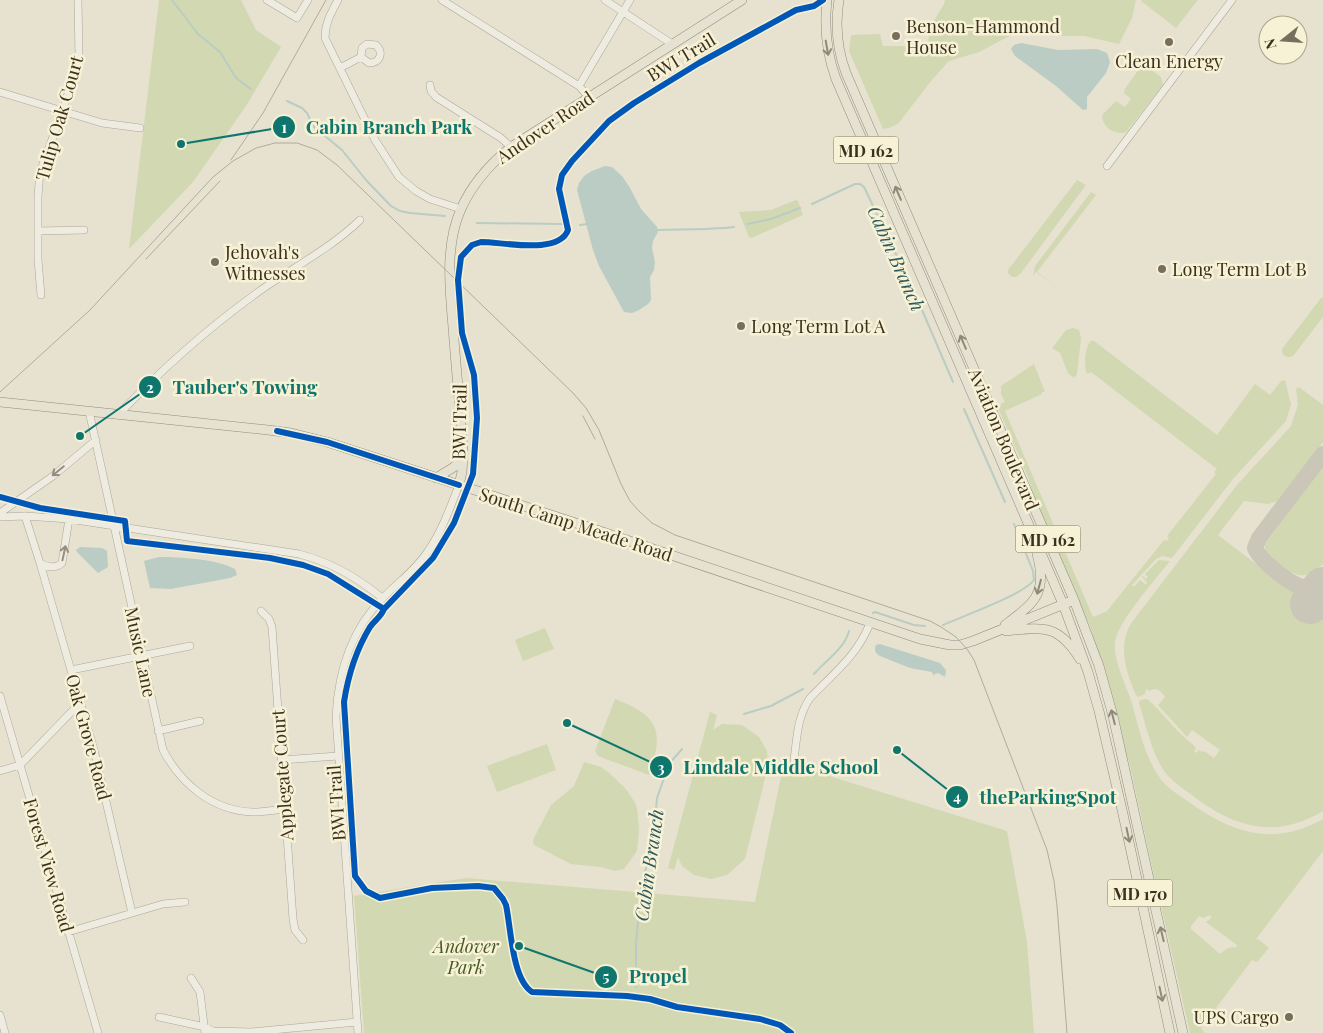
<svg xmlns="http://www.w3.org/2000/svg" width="1323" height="1033" font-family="'Playfair Display',serif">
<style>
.green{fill:#d2d8b1;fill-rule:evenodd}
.water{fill:#baccc3}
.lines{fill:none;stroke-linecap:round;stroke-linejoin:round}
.stream{stroke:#baccc3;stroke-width:2}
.taxiway{stroke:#cac6b8;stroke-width:16}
.runway{stroke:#cac6b8;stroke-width:40}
.minor-casing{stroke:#aca797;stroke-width:8}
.major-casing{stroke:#918c7e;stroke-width:10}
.minor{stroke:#eeebe1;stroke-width:7}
.major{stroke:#e6e2d2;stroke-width:9}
.tram{stroke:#aeaba1;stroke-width:1}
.cycleway-casing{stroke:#f7f1d5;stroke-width:9}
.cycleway{stroke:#0057b8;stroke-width:6}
.oneway{stroke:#918978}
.oneway2{stroke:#958e80}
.poi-dot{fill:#786e5d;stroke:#f7f1d5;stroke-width:2}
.labels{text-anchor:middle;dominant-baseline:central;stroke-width:5;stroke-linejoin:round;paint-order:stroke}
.shield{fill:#f7f1d5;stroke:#746a56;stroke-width:1}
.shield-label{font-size:16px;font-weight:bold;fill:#3c301f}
.poi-label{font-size:18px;fill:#3c301f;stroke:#f7f1d5;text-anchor:start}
.street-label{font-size:18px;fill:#3c301f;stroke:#f7f1d5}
.park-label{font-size:18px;font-style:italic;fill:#455924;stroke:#f7f1d5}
.water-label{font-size:19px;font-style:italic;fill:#2d595c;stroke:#f7f1d5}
.leader{fill:none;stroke:#0f766e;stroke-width:2}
.callout-dot{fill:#0f766e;stroke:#f7f1d5;stroke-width:2}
.mark-label{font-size:15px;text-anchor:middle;font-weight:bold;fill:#fff}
.callout-label{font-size:19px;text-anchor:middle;font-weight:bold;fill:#0f766e;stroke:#f7f1d5;stroke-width:5;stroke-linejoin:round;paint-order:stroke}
</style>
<rect width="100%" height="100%" fill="#e6e2cf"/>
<path class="green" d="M159 0H241L256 30 281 47 246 106 193 182 129 249Z
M945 0H1136L1132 18 1119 44 1084 36H1064L1021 30 979 52 949 61 931 81 898 124 889 128 883 129 849 51 851 35 880 34 883 46H901L928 49 929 29 944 4Z
M1142 0H1198L1176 28 1141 1Z
M1143 68 1150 69 1161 77 1163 85 1126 132C1115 136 1102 127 1102 115L1116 101 1125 107 1131 99 1124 93 1125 91 1124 90 1137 72Z
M1077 180 1086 185 1021 273 1016 277H1012L1008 273V270Z
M1091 192 1096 195 1037 272 1059 289 1036 272 1033 276 1035 266Z
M796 200 798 201 803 215 751 238 749 237 739 212 771 210Z
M1321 298H1323V317L1293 356C1288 358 1284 357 1282 352V349Z
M1073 328 1079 330 1081 338 1077 374 1074 378 1068 373 1060 353 1052 348 1066 330Z
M1091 341H1094L1217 435 1255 384 1270 395 1281 381 1285 380 1291 405 1286 421 1233 479 1172 558 1162 556 1156 559 1132 585 1134 587 1140 580 1146 585 1147 582 1142 577 1143 576 1146 579 1148 577 1145 574 1159 560 1170 561C1156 579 1118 621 1115 642 1113 660 1125 683 1131 700 1138 724 1144 755 1158 775 1164 786 1176 793 1186 800 1230 832 1272 848 1323 819V851L1256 939H1258L1269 948 1257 962 1252 960 1201 1028 1205 1033H1190L1161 906 1162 903 1169 900 1167 894H1158L1129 761 1126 755 1112 695 1090 626 1036 503 1028 477 995 401 1001 407V404L1005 402 1001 394V386L1034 364 1045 392H1042V394L1005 411 1093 617 1107 611 1164 540 1167 541 1169 538 1167 536 1216 474 1214 472 1217 469 1091 372 1087 374C1084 366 1084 348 1091 341ZM1211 915V918L1206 922 1237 945V947L1228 948 1220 954 1191 929V926L1199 916 1203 918Z
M1299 387 1323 405V442L1278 501 1268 504 1244 501 1218 535 1323 615V811C1275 840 1234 827 1193 796 1183 788 1171 781 1164 771 1151 751 1146 725 1139 703L1140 700 1147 699C1161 711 1171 725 1184 737 1188 741 1193 744 1196 748L1194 751 1196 753 1199 750 1203 752 1204 751 1214 758 1220 750 1192 730 1187 737 1158 705 1165 697C1161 691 1156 686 1150 691L1146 689 1145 694 1138 697 1136 695C1126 672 1117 645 1132 622L1237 485 1291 426 1298 405 1296 389Z
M1323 465V564C1307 582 1293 576 1277 563 1269 558 1264 554 1265 544Z
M545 628 554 649 523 661 515 640Z
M615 699C660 716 664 732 649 775L598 756 595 751Z
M710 712 717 715 713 730 722 724 742 725 759 737 767 751 768 766 745 859 727 875 711 879 694 875 682 866 678 857 674 870 668 868Z
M547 744 556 770 497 792 487 766Z
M584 762 601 767 608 772 625 788 634 801 637 808 639 829 637 851 624 869 615 871 601 867 571 864 534 845 533 840 551 805 574 786Z
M784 762 1007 831 1027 942 1034 1033H364L354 896 466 878 755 902Z"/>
<path class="water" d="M1021 43 1058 50 1097 49 1107 53 1110 62 1106 73 1087 97V109L1083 110 1056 86 1015 56 1011 49 1014 45Z
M605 166 612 167 622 176 630 188 641 209 657 227 658 232 653 241 652 248 655 262 654 270 650 277 651 300 648 304 639 310 632 313 624 312 599 266 593 250 577 190 579 183 584 176 592 171Z
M80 547 102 548 107 551 108 567 98 573 77 552 76 550Z
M159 557C180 557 217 559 235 569L237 575 230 578 171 589 150 588 144 561Z
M880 644 940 663 946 670 945 677 938 673 933 675 932 672 910 668 880 656C875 653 874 650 876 645Z"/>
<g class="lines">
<path class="stream" d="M172 0 198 34 220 52 236 78 251 89
M287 101 302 108 307 113 313 126 342 150 366 180 391 206 400 211 410 213 445 216
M812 204 855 184H860L864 187 916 296 953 382
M477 223 562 224
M747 224 771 219 800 208
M580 225 587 224
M656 230C682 229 708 230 734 227
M964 409 1005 502
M873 613 875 612 914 625 925 626
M943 625C963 616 1023 595 1034 580L1033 571 1014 524
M814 674C825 661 845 648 849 631
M744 714 771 706 803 689
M636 987V944L641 888 644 874 652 852 657 798 669 764 682 749"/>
<path class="taxiway" d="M1323 454 1259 538 1255 548C1259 559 1288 583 1300 586 1307 589 1316 587 1323 584"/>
<path class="runway" d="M1310 604 1323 587"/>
<g class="minor-casing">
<path id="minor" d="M267 0 297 18 308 0
M338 0C331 13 325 23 325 38L375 140 399 177 416 191 430 199 461 209
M442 0 579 86 589 97
M605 0 672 44
M340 68 361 57 369 63C380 63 384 53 376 45L367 44 362 48 361 57
M430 85 431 91 436 97 501 138 511 147
M579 86 630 0
M0 92 102 123 140 128
M1107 166 1232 0
M38 231 84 230
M41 295 38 260V196L40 172 63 110 79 58 78 0
M89 411 163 750C181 784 213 811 253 812 263 812 274 810 284 809
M118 415C162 369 209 327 261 290 294 267 331 248 360 220
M0 513 53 476 96 440
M25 516 40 563C46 567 56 569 62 563L69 519
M0 517 25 516 69 519 299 554C330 562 357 577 382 598
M40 563 94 750 132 913
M261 611 269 619 272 627 293 919 295 930 303 940
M71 670 190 646
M0 696 98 1033
M158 731 200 721
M281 760 338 756
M794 760C797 738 797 717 810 698 833 674 858 655 870 623
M0 771 20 765 80 703
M68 932 163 904 185 902
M191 978 200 992 205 1033
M0 1015 5 1033
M159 1017 205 1027 213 1031 251 1032 357 1022
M358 1033 336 717C338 673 351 630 383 598 398 582 416 570 428 551 442 531 450 508 459 485"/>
</g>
<g class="major-casing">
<path id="major" d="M827 0C824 28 826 52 836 79L1063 604 1088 672 1099 711 1123 814 1170 1033
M839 0C835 25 837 49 846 73L1074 600 1099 666 1113 716 1183 1033
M0 402 268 430 291 433 327 442 588 527 920 639 950 645H960L973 641 1074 600
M436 478 454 467 463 458
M459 485 462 472 463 454C461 416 457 378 454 340 451 298 443 249 461 209 472 184 490 164 511 147L742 0
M1005 625C1034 603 1048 594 1037 554
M1006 631C1044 627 1058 624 1080 659"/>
</g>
<use href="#minor" class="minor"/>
<use href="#major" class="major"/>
<path class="tram" d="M231 160 263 113 326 0
M146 259 220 181
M0 392 90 310 213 177 233 161 256 148 275 143H297L317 150 337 165 573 393 586 408 599 430 621 484 630 501 639 511 652 523 675 535 930 621 941 627 956 637 967 649 974 660 1047 850 1054 881 1057 906 1067 1033
M583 416 595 439"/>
<g class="cycleway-casing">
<path id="cycleway" d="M277 431 327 442 459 485
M0 497 40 508 125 521 127 541 270 558 303 565 328 574 384 609
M791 1033 780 1025 760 1019 677 1007 650 999 627 996 532 992C512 979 511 928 506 905L503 899 494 888 478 886 432 888 380 898 366 891 355 876 344 702C348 676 356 650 370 627 374 621 381 617 384 609L433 558 454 523 473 474 477 418 474 375 462 333 458 280 461 257 472 245 481 242C503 242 559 255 568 230L559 189 562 175 572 161 609 121 634 103 699 63 796 10 814 6 823 0"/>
</g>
<use href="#cycleway" class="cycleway"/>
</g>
<defs><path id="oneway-shaft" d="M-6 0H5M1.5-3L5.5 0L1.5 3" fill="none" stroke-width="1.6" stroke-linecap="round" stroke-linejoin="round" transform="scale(1.25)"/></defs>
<g class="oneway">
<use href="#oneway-shaft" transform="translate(827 48) rotate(80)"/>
<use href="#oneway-shaft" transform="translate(898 193) rotate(-113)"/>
<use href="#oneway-shaft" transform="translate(963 342) rotate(-113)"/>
<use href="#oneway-shaft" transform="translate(1039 587) rotate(105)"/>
<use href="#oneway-shaft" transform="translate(1113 717) rotate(-104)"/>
<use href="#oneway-shaft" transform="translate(1128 835) rotate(78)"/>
<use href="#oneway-shaft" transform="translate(1162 934) rotate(-103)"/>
<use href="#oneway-shaft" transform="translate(1161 994) rotate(78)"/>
</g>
<g class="oneway2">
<use href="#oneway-shaft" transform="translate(58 471) rotate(141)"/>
<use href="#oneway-shaft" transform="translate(64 553) rotate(-78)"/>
</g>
<g class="poi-dot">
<circle cx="896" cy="36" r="5"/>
<circle cx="1169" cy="42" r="5"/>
<circle cx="215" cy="262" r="5"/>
<circle cx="1162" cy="269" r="5"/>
<circle cx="741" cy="326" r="5"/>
<circle cx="1289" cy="1017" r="5"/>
</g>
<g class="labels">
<g class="shield">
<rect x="833.5" y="136.5" width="65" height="27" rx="4"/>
<rect x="1015.5" y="525.5" width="65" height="27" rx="4"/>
<rect x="1107.5" y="879.5" width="65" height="27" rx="4"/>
</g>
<g class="shield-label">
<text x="866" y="150">MD 162</text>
<text x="1048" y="539">MD 162</text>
<text x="1140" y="893">MD 170</text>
</g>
<g class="poi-label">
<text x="906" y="26">Benson-Hammond<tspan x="906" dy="21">House</tspan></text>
<text x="1169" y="61" text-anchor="middle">Clean Energy</text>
<text x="225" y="252">Jehovah's<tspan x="225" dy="21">Witnesses</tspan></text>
<text x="1172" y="269">Long Term Lot B</text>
<text x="751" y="326">Long Term Lot A</text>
<text x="1279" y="1017" text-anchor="end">UPS Cargo</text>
</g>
<g class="street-label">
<text transform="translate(681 57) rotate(-31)">BWI Trail</text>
<text transform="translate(59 118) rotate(-74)">Tulip Oak Court</text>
<text transform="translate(545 127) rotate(-34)">Andover Road</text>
<text transform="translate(459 422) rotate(-89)">BWI Trail</text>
<text transform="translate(1004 439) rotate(67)">Aviation Boulevard</text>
<text transform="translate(576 524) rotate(18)">South Camp Meade Road</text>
<text transform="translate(141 652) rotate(78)">Music Lane</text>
<text transform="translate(89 737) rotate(75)">Oak Grove Road</text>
<text transform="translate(282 775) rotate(-94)">Applegate Court</text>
<text transform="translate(336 803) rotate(-94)">BWI Trail</text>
<text transform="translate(49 865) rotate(74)">Forest View Road</text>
</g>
<g class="park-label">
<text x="466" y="946">Andover<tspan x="466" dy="21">Park</tspan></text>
</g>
<g class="water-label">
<text transform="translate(897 258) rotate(66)">Cabin Branch</text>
<text transform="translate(648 865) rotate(-82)">Cabin Branch</text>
</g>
</g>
<path class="leader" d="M181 144L284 127M80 436L150 387M567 723L661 767M897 750L957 797M519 946L606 977"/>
<g class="callout-dot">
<circle cx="181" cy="144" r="5"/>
<circle cx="80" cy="436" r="5"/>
<circle cx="567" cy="723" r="5"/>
<circle cx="897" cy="750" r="5"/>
<circle cx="519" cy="946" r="5"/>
<circle cx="284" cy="127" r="12"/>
<circle cx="150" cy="387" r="12"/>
<circle cx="661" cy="767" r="12"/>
<circle cx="957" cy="797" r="12"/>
<circle cx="606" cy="977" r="12"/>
</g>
<g class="mark-label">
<text x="284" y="133">1</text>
<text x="150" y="393">2</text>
<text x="661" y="773">3</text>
<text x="957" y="802">4</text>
<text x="606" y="982">5</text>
</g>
<g class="callout-label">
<text x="389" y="134">Cabin Branch Park</text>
<text x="245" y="394">Tauber's Towing</text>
<text x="781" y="774">Lindale Middle School</text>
<text x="1048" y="804">theParkingSpot</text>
<text x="658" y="983">Propel</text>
</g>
<g transform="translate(1283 40) rotate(253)"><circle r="24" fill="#f7f1d5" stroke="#aca48c"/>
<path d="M0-4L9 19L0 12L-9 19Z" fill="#786e5d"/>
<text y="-8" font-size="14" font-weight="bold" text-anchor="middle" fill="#3c301f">N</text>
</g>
</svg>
